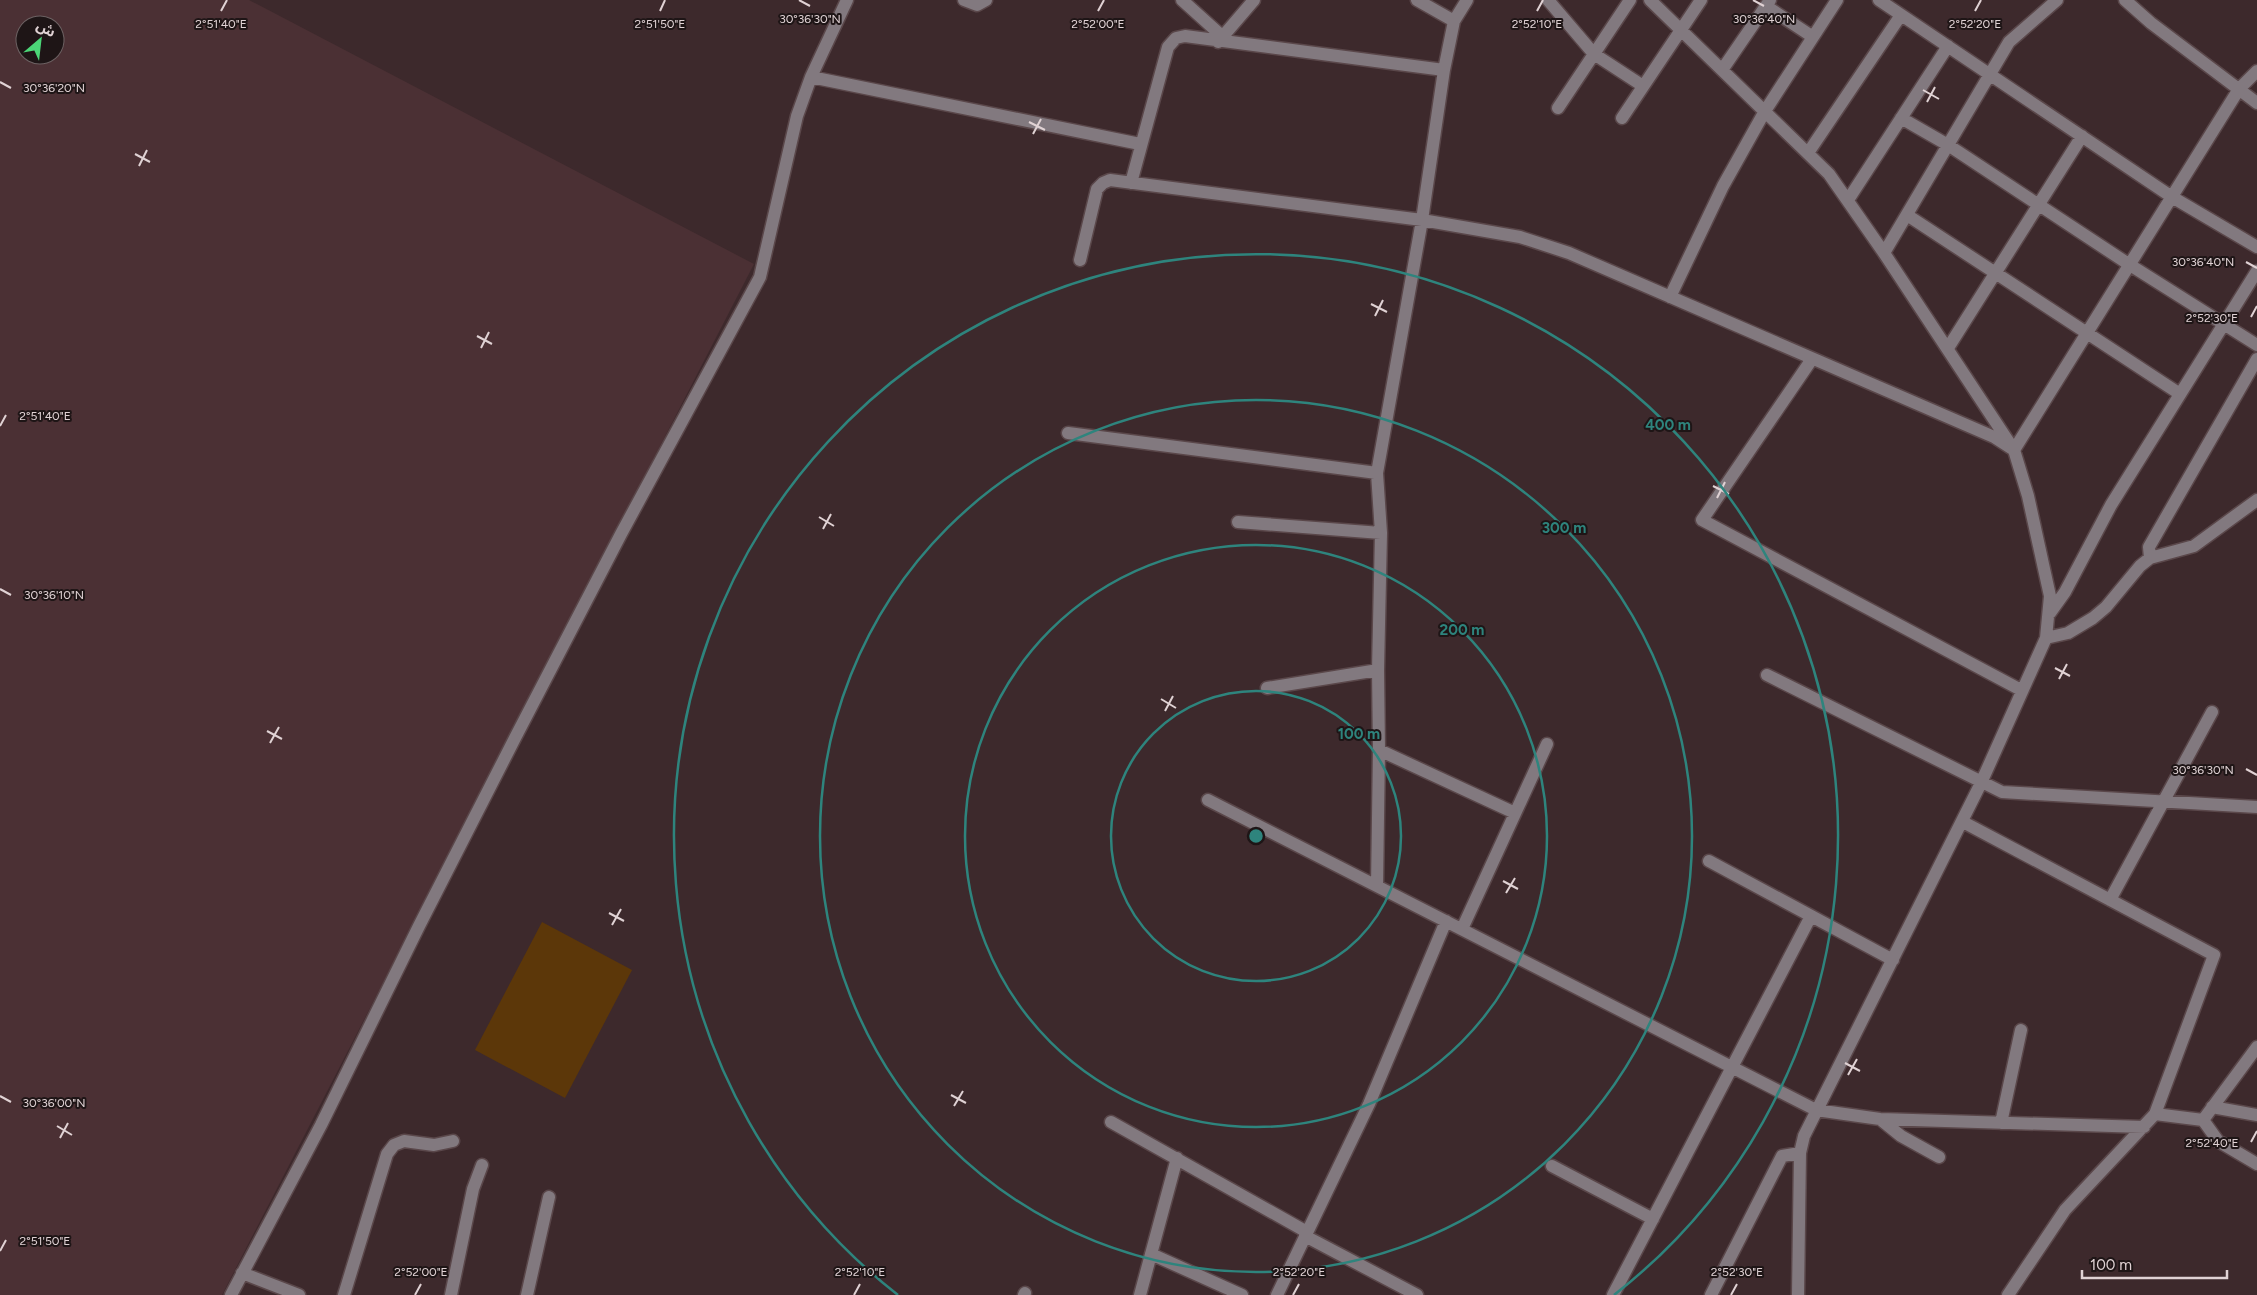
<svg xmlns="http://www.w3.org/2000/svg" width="2257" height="1295" font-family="Figtree,'Noto Sans Arabic',sans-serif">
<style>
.built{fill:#4b3034;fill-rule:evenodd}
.green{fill:#5c3709}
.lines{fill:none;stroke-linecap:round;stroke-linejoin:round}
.minor-casing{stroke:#5a474a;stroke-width:15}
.minor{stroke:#82797f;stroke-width:12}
.ticks{fill:none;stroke:#e0d2d4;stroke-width:2}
.ring{fill:none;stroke:#2e847d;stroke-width:2.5}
.ticks-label{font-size:12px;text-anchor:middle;fill:#e0d2d4;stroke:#1e1516;stroke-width:4;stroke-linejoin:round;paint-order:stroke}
.centre{fill:#2e847d;stroke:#1e1516;stroke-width:2.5}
.ring-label{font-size:15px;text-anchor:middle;font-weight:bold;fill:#2e847d;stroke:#1e1516;stroke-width:4;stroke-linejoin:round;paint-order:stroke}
</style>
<rect width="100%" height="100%" fill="#3d292c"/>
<path class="built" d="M0 0H249L754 264 222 1295H0ZM25 25H55V55H25Z"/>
<path class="green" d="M542 922 632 970 565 1098 475 1050Z"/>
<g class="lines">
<g class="minor-casing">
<path id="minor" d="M964 0 977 5 986 0
M1182 0 1223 37
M1417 0 1454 21
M1548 0 1594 54 1643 86
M1650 0 1829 174 1884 253 2014 450 2028 496 2050 596 2046 638 1981 783 1804 1136 1800 1153 1798 1295
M1879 0 2172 197 2257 247
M2125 0 2151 23 2257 103
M1766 6 1813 37
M1218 42 1254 0
M1722 70 1770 0
M811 77 1140 144
M1558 108 1630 0
M1622 118 1701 0
M1901 118 1948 145 2130 265 2257 345
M1808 153 1901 15
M1131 183 1168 47 1176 38 1185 36 1444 70
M1848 200 1948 46
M1907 215 2180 394
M1884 253 2009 42 2057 0
M1080 260 1097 189 1103 183 1110 180 1422 220 1520 237 1569 253 1994 437 2014 450 2239 89 2257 71
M1670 297 1723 186 1765 111 1837 0
M1948 348 2082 136
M1812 359 1702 520 2021 690
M1068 433 1377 473
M1238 522 1381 533
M2150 558 2149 547 2257 359
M2050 613 2065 592 2111 505 2257 271
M2046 638 2068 633 2093 618 2106 607 2140 566 2150 558 2194 546 2257 500
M1767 675 2002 792 2257 807
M1267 688 1378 670
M1379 750 1515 813
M1208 800 1816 1110 1880 1119 2144 1127
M1963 822 2214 955 2155 1114 2065 1210 2008 1295
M1709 861 1893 960
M1377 886 1379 750 1378 670 1381 533 1377 473 1422 220 1444 70 1454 21 1467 0
M2110 900 2212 712
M1462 929 1547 744
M2212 1107 2257 1115
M2155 1114 2203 1120 2218 1141 2257 1164
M1880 1119 1901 1136 1939 1157
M2203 1120 2257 1047
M1111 1122 1307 1232
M2001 1123 2021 1030
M1552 1166 1653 1219
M1305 1236 1417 1295
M1151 1254 1242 1295
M242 1273 299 1295
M231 1295 321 1125 419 926 515 738 621 534 760 277 797 116 811 77 847 0
M344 1295 387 1154 394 1145 404 1141 434 1145 453 1141
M451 1295 473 1189 482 1165
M527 1295 549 1197
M1024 1295 1025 1293
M1140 1295 1177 1158
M1277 1295 1369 1104 1446 921
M1613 1295 1811 916
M1711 1295 1782 1156 1800 1153"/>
</g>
<use href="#minor" class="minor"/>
</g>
<path class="ticks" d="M799 0 810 6M1753 0 1764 6M221 11 227 0M660 11 665 0M1098 11 1104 0M1537 11 1543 0M1975 11 1981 0M0 82 11 88M1923 90 1939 99M1927 102 1935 87M1029 122 1045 130M1033 134 1041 119M135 154 150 162M139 166 147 150M2246 262 2257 268M1371 304 1387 312M1375 316 1383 300M2251 317 2257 306M477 336 492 344M481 348 489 332M0 426 6 415M1713 486 1729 494M1717 498 1725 482M819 517 834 526M823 529 831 514M0 589 11 595M2055 668 2070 676M2059 679 2067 664M1161 699 1176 708M1165 711 1173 696M267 731 282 739M270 743 279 727M2246 769 2257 775M1503 881 1518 889M1506 893 1515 878M609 913 624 921M612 925 621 909M1845 1063 1860 1071M1848 1075 1857 1059M951 1095 966 1103M0 1096 11 1102M954 1106 963 1091M57 1126 72 1135M60 1138 68 1123M2251 1142 2257 1131M0 1251 6 1240M415 1295 421 1284M854 1295 860 1284M1293 1295 1299 1284M1731 1295 1737 1284"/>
<g class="ring">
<circle cx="1256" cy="836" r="145"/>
<circle cx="1256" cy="836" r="291"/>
<circle cx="1256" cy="836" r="436"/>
<path d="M898 1295A582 582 0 1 1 1614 1295"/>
</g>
<g class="ticks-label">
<text x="1764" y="23">30°36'40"N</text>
<text x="810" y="23">30°36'30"N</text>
<text x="221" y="28">2°51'40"E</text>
<text x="660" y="28">2°51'50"E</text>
<text x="1098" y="28">2°52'00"E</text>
<text x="1537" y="28">2°52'10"E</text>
<text x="1975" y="28">2°52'20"E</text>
<text x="54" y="92">30°36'20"N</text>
<text x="2203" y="266">30°36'40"N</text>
<text x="2212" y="322">2°52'30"E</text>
<text x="45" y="420">2°51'40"E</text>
<text x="54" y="599">30°36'10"N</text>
<text x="2203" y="774">30°36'30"N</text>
<text x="54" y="1107">30°36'00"N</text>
<text x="2212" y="1147">2°52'40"E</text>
<text x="45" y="1245">2°51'50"E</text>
<text x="421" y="1276">2°52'00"E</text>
<text x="860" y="1276">2°52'10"E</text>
<text x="1299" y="1276">2°52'20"E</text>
<text x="1737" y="1276">2°52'30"E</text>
</g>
<circle cx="1256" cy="836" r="8" class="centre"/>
<g class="ring-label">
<text x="1668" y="430">400 m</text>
<text x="1564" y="533">300 m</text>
<text x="1462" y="635">200 m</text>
<text x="1359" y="739">100 m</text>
</g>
<g transform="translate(40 40) rotate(28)"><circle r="24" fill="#1e1516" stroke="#6c6162"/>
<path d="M0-4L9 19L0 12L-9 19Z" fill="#4bd677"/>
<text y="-8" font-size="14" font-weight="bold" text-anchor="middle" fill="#e0d2d4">ش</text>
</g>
<path d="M2082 1270v8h145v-8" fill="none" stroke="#e0d2d4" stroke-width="2.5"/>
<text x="2090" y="1270" font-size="15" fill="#e0d2d4" stroke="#1e1516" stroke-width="4" paint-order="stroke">100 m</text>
</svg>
